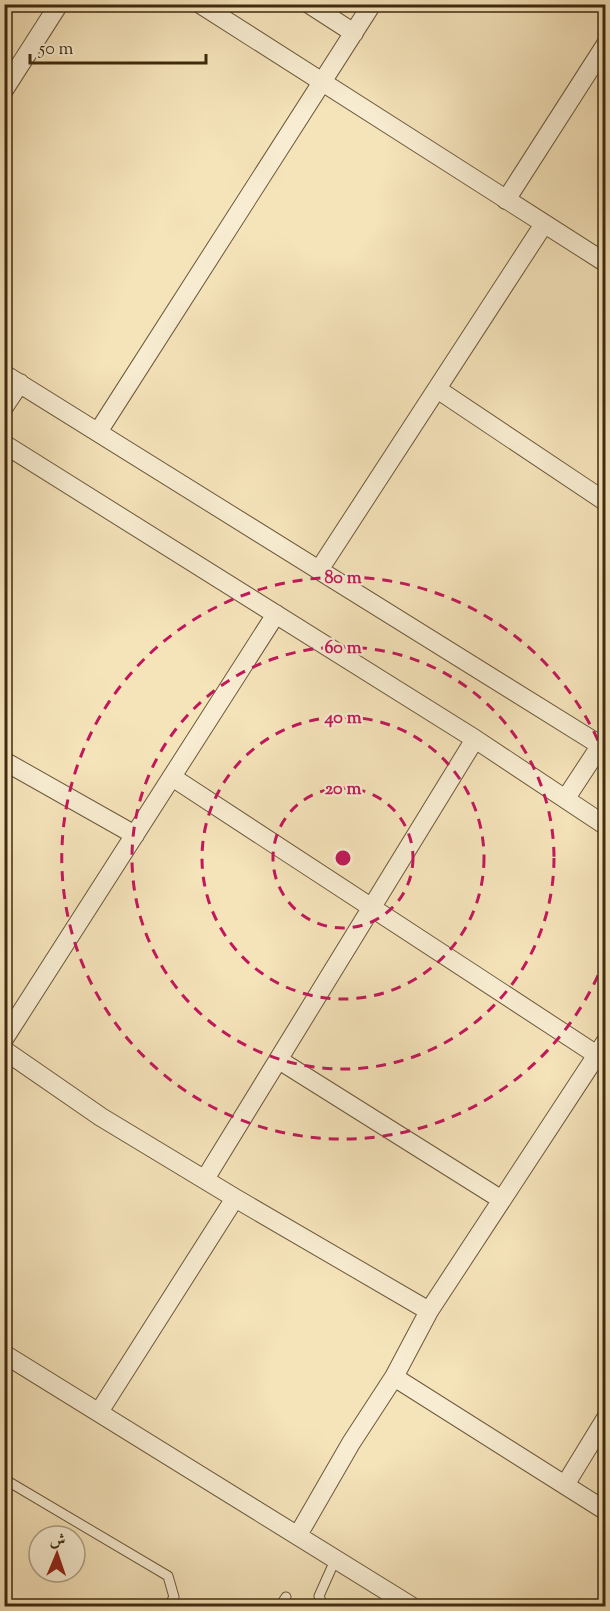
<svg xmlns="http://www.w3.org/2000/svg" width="610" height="1611" font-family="'Sorts Mill Goudy',Amiri,serif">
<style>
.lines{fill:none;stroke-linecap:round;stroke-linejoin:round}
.service-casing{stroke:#6c583a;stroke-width:11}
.minor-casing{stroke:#6c583a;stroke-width:20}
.service{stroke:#f8edd2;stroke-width:9}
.minor{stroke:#f8edd2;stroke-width:18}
.ring{fill:none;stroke:#c2185b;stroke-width:3;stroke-dasharray:10 8}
.centre{fill:#c2185b;stroke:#f8edd2;stroke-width:3}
.ring-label{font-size:18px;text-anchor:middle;font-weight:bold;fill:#c2185b;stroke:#f8edd2;stroke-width:4.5;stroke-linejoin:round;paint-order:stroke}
</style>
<rect width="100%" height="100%" fill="#f5e3ba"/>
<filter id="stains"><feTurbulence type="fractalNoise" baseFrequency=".00333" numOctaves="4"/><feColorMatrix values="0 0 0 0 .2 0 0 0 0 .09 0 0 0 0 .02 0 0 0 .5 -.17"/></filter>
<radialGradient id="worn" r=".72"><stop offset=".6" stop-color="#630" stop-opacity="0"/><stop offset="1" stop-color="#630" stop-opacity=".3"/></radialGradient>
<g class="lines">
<g class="service-casing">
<path id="service" d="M4 1479 168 1576 174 1597 169 1606
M280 1606 286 1597
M323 1606 319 1596 336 1558"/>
</g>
<g class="minor-casing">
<path id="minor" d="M200 4 606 263
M309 4 354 33
M4 90 59 4
M506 200 606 44
M4 374 600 745
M437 389 606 502
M4 407 20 383
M98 432 372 4
M4 444 475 739 606 826
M319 570 544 224
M4 761 135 835
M172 777 597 1055
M566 798 606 737
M4 1039 276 614
M4 1050 101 1117 235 1198 429 1311
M279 1060 502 1200
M205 1179 475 739
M4 1354 411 1606
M394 1377 606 1511
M99 1412 235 1198
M565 1485 606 1418
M298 1535 351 1443 394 1377 429 1311 606 1041"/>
</g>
<use href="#service" class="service"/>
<use href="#minor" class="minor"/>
</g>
<g class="ring">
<circle cx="343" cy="858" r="70"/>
<circle cx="343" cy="858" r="141"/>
<circle cx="343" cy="858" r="211"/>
<path d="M605 959A281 281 0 1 1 605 757"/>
</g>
<circle cx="343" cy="858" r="9" class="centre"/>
<g class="ring-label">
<text x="343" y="583">80 m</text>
<text x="343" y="653">60 m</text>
<text x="343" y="723">40 m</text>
<text x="343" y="794">20 m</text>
</g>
<rect width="610" height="1611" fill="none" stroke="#f5e3ba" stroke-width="24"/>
<rect x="6" y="6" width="598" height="1599" fill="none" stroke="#3e2a0f" stroke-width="3"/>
<rect x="12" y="12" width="586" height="1587" fill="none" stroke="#3e2a0f" stroke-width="1.5"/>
<g transform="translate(57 1554) rotate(2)"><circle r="28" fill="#f8edd2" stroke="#ae9f84" stroke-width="1.5"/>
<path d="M0-4.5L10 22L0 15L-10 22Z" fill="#8f2418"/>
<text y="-9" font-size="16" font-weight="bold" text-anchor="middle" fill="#3e2a0f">ش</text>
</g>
<path d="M30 54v9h176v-9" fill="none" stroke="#3e2a0f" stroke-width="3"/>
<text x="39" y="54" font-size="18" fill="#3e2a0f" stroke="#f8edd2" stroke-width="4.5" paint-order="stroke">50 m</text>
<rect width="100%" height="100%" filter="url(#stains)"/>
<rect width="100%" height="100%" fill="url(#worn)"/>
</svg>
